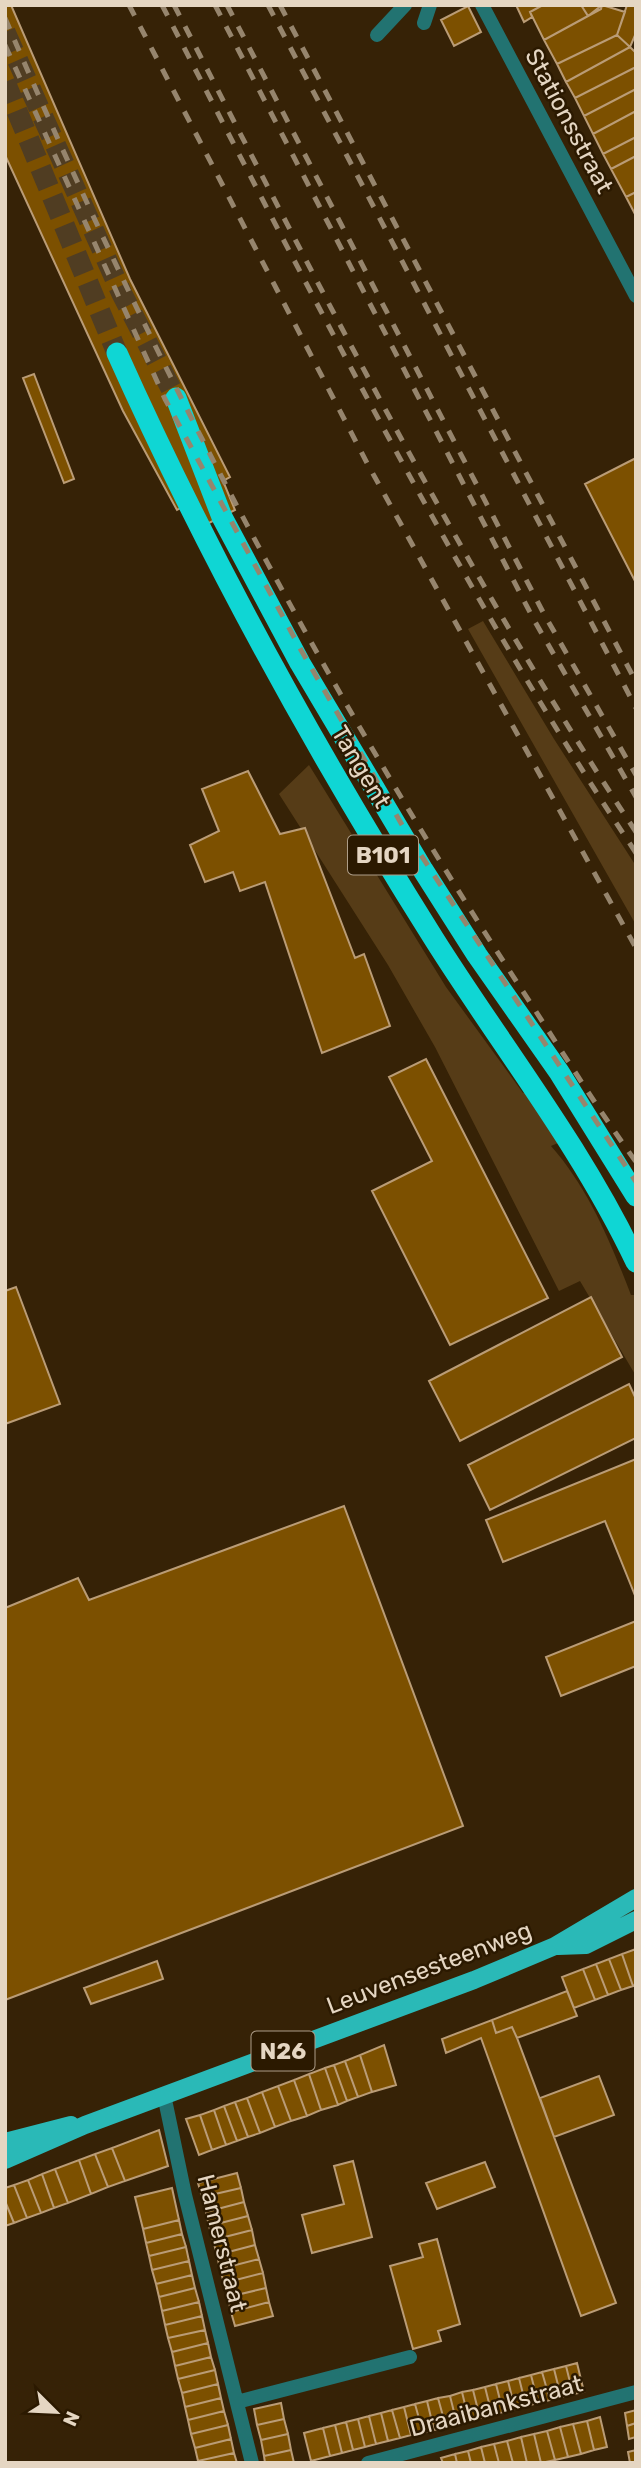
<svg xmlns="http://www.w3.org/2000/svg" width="641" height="2468" font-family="Rubik,sans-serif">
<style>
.green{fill:#563c17}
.building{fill:#7c5000;stroke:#ba9c76;stroke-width:2}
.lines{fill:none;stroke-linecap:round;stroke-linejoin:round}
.highway-tunnel{stroke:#503d22;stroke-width:21;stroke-dasharray:21 10;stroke-linecap:butt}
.street{stroke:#227371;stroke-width:14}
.primary{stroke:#2ab9b7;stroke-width:18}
.highway{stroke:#0fd6d4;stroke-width:21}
.rail{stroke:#96856d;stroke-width:5;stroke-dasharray:12 12;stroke-linecap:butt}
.labels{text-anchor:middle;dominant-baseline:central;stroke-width:5;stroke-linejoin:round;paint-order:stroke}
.shield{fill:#2b1900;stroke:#ad9d88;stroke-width:2}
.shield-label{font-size:23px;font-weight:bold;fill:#e5d6c2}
.street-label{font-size:24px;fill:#e5d6c2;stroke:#2b1900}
</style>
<rect width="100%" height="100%" fill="#362206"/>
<path class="green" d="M483 621 554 739 636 866V925L468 629Z
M309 765 446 987 523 1093 525 1092 558 1143 551 1146C589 1189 611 1243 631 1295H636V1376L580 1281 559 1291 435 1047 388 965 279 794Z"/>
<path class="building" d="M5 5H11L130 279 230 477 223 481 235 510 197 529 184 506 177 510 123 411 5 155Z
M516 5H543L530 12 532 17 524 22Z
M543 5H581L588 16 544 40 530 12Z
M581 5H602L588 16Z
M602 5 625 12 617 35 557 64 544 40 601 9Z
M627 5H636V33L630 47 617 35Z
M468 6 481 32 454 46 441 20Z
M617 35 630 47 566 82 557 64Z
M630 47 636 53V67L575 98 566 82Z
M636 67V89L584 116 575 98Z
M636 89V111L593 134 584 116Z
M636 111V137L603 154 593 134Z
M636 137V156L611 169 603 154Z
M636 156V192L626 197 611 169Z
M636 192V216L626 197Z
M34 374 74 479 64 483 23 378Z
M636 458V583L585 484Z
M248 771 280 834 305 828 355 958 364 954 390 1026 322 1053 265 882 240 891 233 872 205 882 190 845 219 831 202 789Z
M426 1059 548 1298 450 1345 372 1191 432 1161 389 1077Z
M16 1287 60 1404 5 1424V1291Z
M591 1297 622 1357 460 1441 429 1381Z
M629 1384 636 1399V1438L490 1510 468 1465Z
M636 1459V1598L605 1521 503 1562 486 1520Z
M344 1506 463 1826 5 2000V1608L78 1578 89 1600Z
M636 1621V1666L561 1696 546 1657Z
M636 1949V1985L633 1986 622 1954Z
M622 1954 633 1986 621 1990 609 1959Z
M609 1959 621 1990 608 1995 596 1964Z
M157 1961 163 1979 91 2004 84 1988Z
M596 1964 608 1995 595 2000 583 1969Z
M583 1969 595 2000 574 2008 562 1977Z
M567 1991 577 2016 517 2038 512 2027 496 2033 492 2020Z
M492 2020 496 2033 512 2027 517 2038 616 2303 581 2316 481 2038 446 2053 442 2039Z
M384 2045 396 2085 372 2092 360 2055Z
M360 2055 372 2092 358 2097 345 2061Z
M345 2061 358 2097 347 2101 334 2065Z
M334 2065 347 2101 338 2105 325 2068Z
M325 2068 338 2105 321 2110 309 2074Z
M309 2074 321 2110 307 2116 294 2080Z
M599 2076 614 2115 554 2137 540 2098Z
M294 2080 307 2116 291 2121 278 2086Z
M278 2086 291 2121 275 2127 262 2092Z
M262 2092 275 2127 260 2133 247 2098Z
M247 2098 260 2133 248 2137 235 2102Z
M235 2102 248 2137 237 2141 224 2106Z
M224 2106 237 2141 226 2145 214 2110Z
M214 2110 226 2145 212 2150 200 2115Z
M200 2115 212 2150 199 2155 186 2119Z
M159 2130 168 2166 125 2181 112 2148Z
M112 2148 125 2181 108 2187 95 2154Z
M95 2154 108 2187 91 2194 79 2160Z
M79 2160 91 2194 68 2203 55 2169Z
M353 2161 372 2237 312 2253 302 2215 344 2204 334 2166Z
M485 2162 495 2187 437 2209 426 2183Z
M55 2169 68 2203 54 2208 42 2174Z
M237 2173 241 2188 202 2197 198 2183Z
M42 2174 54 2208 41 2213 28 2180Z
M28 2180 41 2213 27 2218 14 2185Z
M14 2185 27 2218 14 2223 5 2201V2188Z
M172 2188 179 2220 143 2229 135 2197Z
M241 2188 244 2202 206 2212 202 2197Z
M5 2201 14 2223 5 2226Z
M244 2202 248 2216 209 2226 206 2212Z
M248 2216 252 2230 213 2240 209 2226Z
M179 2220 182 2234 146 2243 143 2229Z
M252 2230 255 2245 217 2255 213 2240Z
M182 2234 186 2247 149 2256 146 2243Z
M437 2239 460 2324 438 2331 441 2341 413 2349 390 2266 423 2257 419 2244Z
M255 2245 259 2259 220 2269 217 2255Z
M186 2247 189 2261 152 2270 149 2256Z
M259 2259 263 2273 224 2283 220 2269Z
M189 2261 192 2275 156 2284 152 2270Z
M263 2273 266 2288 228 2297 224 2283Z
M192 2275 195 2288 159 2297 156 2284Z
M195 2288 199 2302 162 2311 159 2297Z
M266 2288 269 2302 231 2312 228 2297Z
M199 2302 202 2316 165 2325 162 2311Z
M269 2302 273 2316 235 2326 231 2312Z
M202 2316 205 2330 168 2338 165 2325Z
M205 2330 208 2343 172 2352 168 2338Z
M208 2343 211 2357 175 2366 172 2352Z
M211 2357 215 2370 178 2379 175 2366Z
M577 2363 584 2392 573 2394 566 2366Z
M566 2366 573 2394 561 2397 554 2369Z
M554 2369 561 2397 550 2400 542 2372Z
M215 2370 218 2384 182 2393 178 2379Z
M542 2372 550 2400 538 2403 531 2375Z
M531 2375 538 2403 526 2406 519 2378Z
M519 2378 526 2406 515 2409 508 2381Z
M508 2381 515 2409 503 2412 496 2384Z
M218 2384 221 2398 185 2407 182 2393Z
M496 2384 503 2412 492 2415 485 2387Z
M485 2387 492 2415 480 2418 473 2390Z
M473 2390 480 2418 469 2421 462 2392Z
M462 2392 469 2421 457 2424 450 2396Z
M450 2396 457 2424 446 2427 438 2398Z
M221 2398 224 2411 188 2420 185 2407Z
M438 2398 446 2427 434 2430 427 2401Z
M427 2401 434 2430 423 2433 415 2404Z
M281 2403 284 2419 257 2425 254 2409Z
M415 2404 423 2433 411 2435 404 2407Z
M404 2407 411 2435 400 2438 392 2410Z
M392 2410 400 2438 388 2441 381 2413Z
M636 2410V2423L627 2426 625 2413Z
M224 2411 228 2425 191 2434 188 2420Z
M381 2413 388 2441 376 2444 369 2416Z
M369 2416 376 2444 365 2447 358 2419Z
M600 2417 607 2447 594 2450 587 2421Z
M284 2419 288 2434 261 2440 257 2425Z
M358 2419 365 2447 353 2450 346 2422Z
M587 2421 594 2450 581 2454 573 2424Z
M346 2422 353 2450 342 2453 335 2425Z
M636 2423V2437L629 2439 627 2426Z
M573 2424 581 2454 568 2457 560 2427Z
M228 2425 231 2439 195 2448 191 2434Z
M335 2425 342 2453 330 2456 323 2428Z
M560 2427 568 2457 555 2460 547 2431Z
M323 2428 330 2456 311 2461 304 2433Z
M547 2431 555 2460 541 2463 534 2434Z
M288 2434 291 2450 264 2456 261 2440Z
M534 2434 541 2463H527L521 2437Z
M521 2437 527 2463H513L507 2441Z
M231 2439 234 2453 198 2461 195 2448Z
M507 2441 513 2463H499L494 2444Z
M494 2444 499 2463H485L481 2447Z
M481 2447 485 2463H471L468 2451Z
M291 2450 294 2463H265L264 2456Z
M636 2450V2463H630L628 2452Z
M468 2451 471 2463H457L455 2454Z
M234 2453 237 2463H198V2461Z
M455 2454 457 2463H443L441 2458Z"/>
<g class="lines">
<path class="highway-tunnel" d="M5 32 122 294 176 398
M5 82 117 353"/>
<path class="street" d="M482 5 636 296
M424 23 430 5
M377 35 405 5
M164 2095 185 2195 252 2463
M237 2402 410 2357
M368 2463 636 2392"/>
<path class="primary" d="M558 1946 586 1945 636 1920
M5 2142 71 2125
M5 2160 85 2125 474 1980 555 1946 636 1898"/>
<path class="highway" d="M117 353C208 556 315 750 434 939 502 1047 581 1146 636 1262
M176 398 222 517 300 663 423 870 477 955 559 1072 636 1196"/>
<path class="rail" d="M129 5 367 463 636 948
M162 5C311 293 456 582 636 853
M174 5C319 286 461 568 636 832
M215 5 534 620 636 797
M227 5 544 614 636 775
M268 5 636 708
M280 5 636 682
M5 18C146 349 313 668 509 970 551 1034 591 1099 636 1162
M5 45 165 399 301 650 409 837 636 1182"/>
</g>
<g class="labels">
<g class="shield">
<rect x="348" y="835.5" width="70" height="39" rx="5"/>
<rect x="251.5" y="2031.5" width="63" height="39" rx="5"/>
</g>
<g class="shield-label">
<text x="383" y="855">B101</text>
<text x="283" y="2051">N26</text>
</g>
<g class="street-label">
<text transform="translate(569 121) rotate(62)">Stationsstraat</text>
<text transform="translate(361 767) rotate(59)">Tangent</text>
<text transform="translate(429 1968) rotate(-21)">Leuvensesteenweg</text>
<text transform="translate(222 2243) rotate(76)">Hamerstraat</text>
<text transform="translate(496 2406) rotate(-15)">Draaibankstraat</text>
</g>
</g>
<rect width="641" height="2468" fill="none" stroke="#e5d6c2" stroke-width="14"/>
<g transform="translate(56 2412) rotate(114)" stroke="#2b1900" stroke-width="5" paint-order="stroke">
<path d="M0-5L12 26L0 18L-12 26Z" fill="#e5d6c2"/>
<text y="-10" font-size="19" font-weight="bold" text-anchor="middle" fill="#e5d6c2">N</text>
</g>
</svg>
